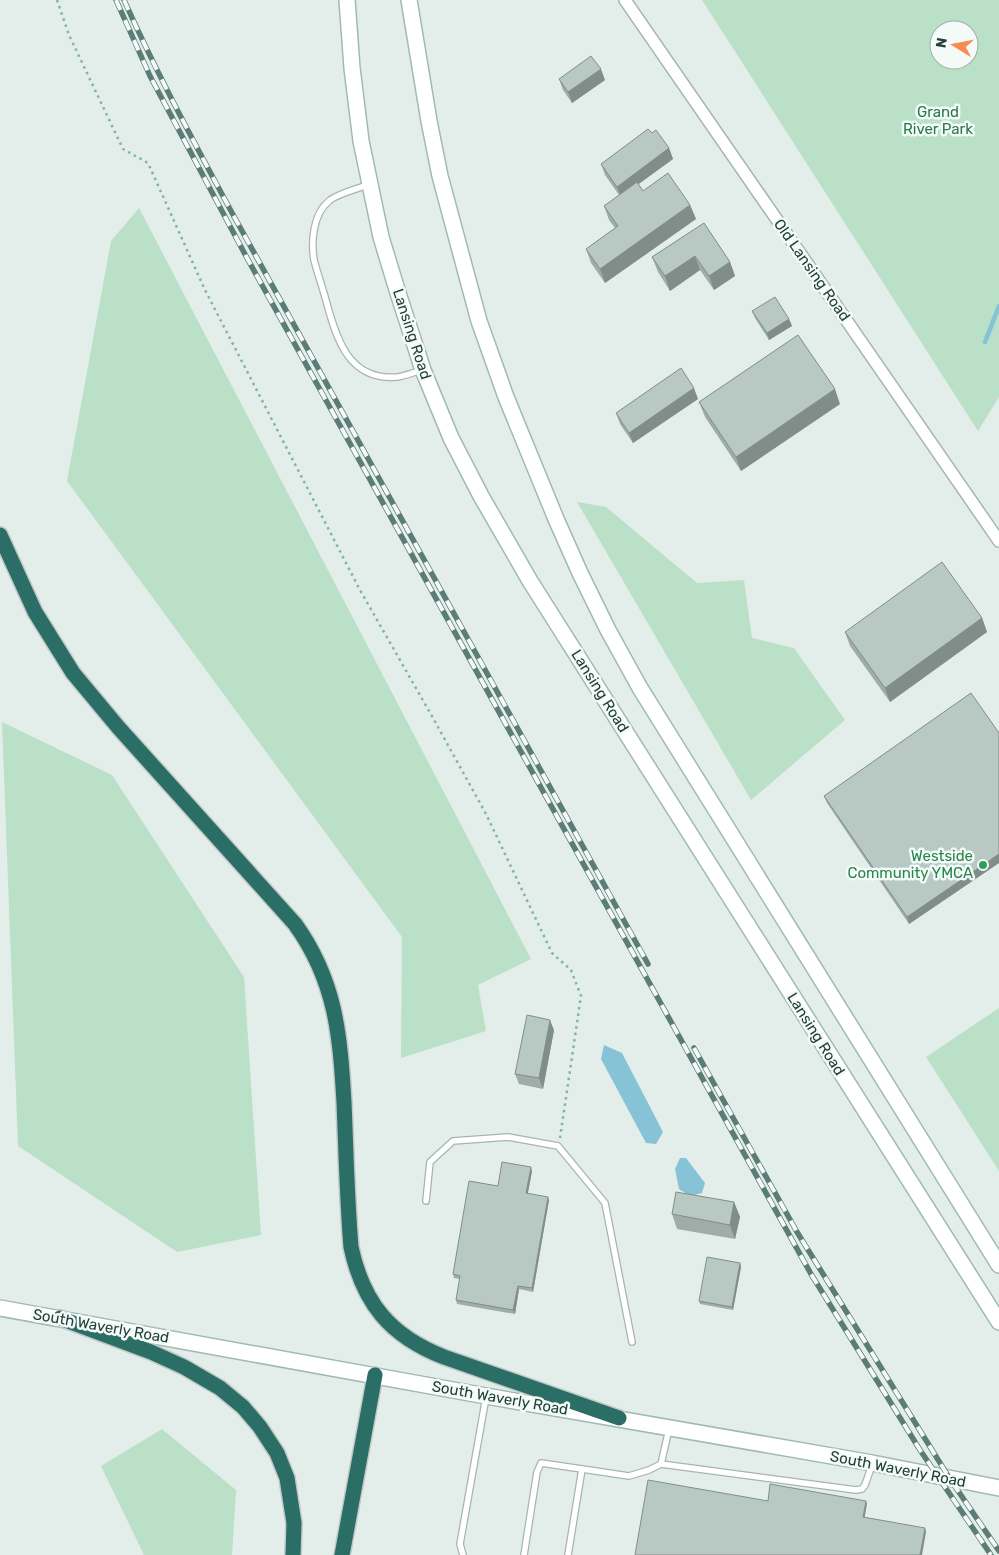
<svg xmlns="http://www.w3.org/2000/svg" width="999" height="1555" font-family="Rubik,sans-serif">
<style>
.green{fill:#bae0c7;fill-rule:evenodd}
.water{fill:#87c3d6}
.lines{fill:none;stroke-linecap:round;stroke-linejoin:round}
.stream{stroke:#87c3d6;stroke-width:4.5}
.lane-casing{stroke:#a5b6b2;stroke-width:8}
.street-casing{stroke:#a5b6b2;stroke-width:14}
.secondary-casing{stroke:#a0bab3;stroke-width:18}
.highway-casing{stroke:#c1cac8;stroke-width:18}
.path{stroke:#81b3a7;stroke-width:2.5;stroke-dasharray:2.5 4;stroke-linecap:butt}
.lane{stroke:#fff;stroke-width:5.5}
.street{stroke:#fff;stroke-width:11}
.secondary{stroke:#fff;stroke-width:15}
.highway{stroke:#2b6e66;stroke-width:15}
.rail-casing{stroke:#5c7c76;stroke-width:5.5}
.rail{stroke:#f4faf7;stroke-width:4;stroke-dasharray:11;stroke-linecap:butt}
.wall{fill:#9eada8}
.shaded-wall{fill:#818d88}
.building{fill:#b8c9c3;stroke:#818d88}
.leisure-dot{fill:#2e9e5b;stroke:#f4faf7;stroke-width:2}
.labels{text-anchor:middle;dominant-baseline:central;stroke-width:5;stroke-linejoin:round;paint-order:stroke}
.park-label{font-size:15px;fill:#287a4e;stroke:#f4faf7}
.street-label{font-size:15px;fill:#21403a;stroke:#f4faf7}
.leisure-label{font-size:15px;fill:#27864d;stroke:#f4faf7;text-anchor:end}
</style>
<rect width="100%" height="100%" fill="#e3eeea"/>
<path class="green" d="M702 0H999V397L978 431ZM939 30H969V60H939Z
M139 208 531 959 478 985 486 1031 401 1058 402 937 67 481 111 241Z
M577 502 606 507 697 583 744 580 752 638 794 648 845 720 751 800Z
M2 722 112 775 244 977 261 1235 177 1252 18 1146Z
M999 1008V1171L926 1057Z
M162 1429 236 1490 232 1555H144L101 1466Z"/>
<path class="water" d="M604 1045 622 1053 663 1132 656 1144 646 1143 601 1059Z
M680 1158H686L705 1183 702 1193 690 1196 679 1189 675 1169Z"/>
<g class="lines">
<path class="stream" d="M985 342 999 306"/>
<g class="lane-casing">
<path id="lane" d="M370 184C360 188 336 194 329 201 313 214 311 241 314 260 318 275 323 289 327 304 337 341 350 381 397 377 405 376 414 372 423 370
M426 1201 430 1162 453 1141 508 1137 558 1146 605 1203 632 1342
M669 1429 661 1464 856 1490 862 1489 865 1485 872 1465
M463 1555 460 1544 486 1397
M524 1555 537 1472 541 1463 582 1469
M568 1555 582 1469 629 1476 649 1470 661 1464"/>
</g>
<g class="street-casing">
<path id="street" d="M625 0 999 541"/>
</g>
<g class="secondary-casing">
<path id="secondary" d="M347 0 352 68 361 141 381 237 398 293 423 370 451 438 481 496 530 581 999 1322
M409 0 429 121 440 176 479 321 506 397 556 519 580 573 608 630 640 688 999 1265
M0 1308 486 1396 872 1463 999 1488"/>
</g>
<g class="highway-casing">
<path id="highway" d="M0 535 35 612 73 673 118 727 295 924C336 981 340 1035 344 1102 346 1150 347 1199 351 1247 363 1303 390 1336 444 1357L619 1418
M60 1318 151 1352 184 1367 220 1388 243 1407 260 1427 277 1453 287 1478 294 1523 293 1555
M342 1555 375 1375"/>
</g>
<path class="path" d="M57 0 69 35 123 149 148 163 205 290 360 590 433 718 486 814 552 953 571 970 581 996 560 1138"/>
<use href="#lane" class="lane"/>
<use href="#street" class="street"/>
<use href="#secondary" class="secondary"/>
<use href="#highway" class="highway"/>
<g class="rail-casing">
<path id="rail" d="M116 0 150 76 247 258 811 1274 920 1450 991 1555
M124 0C156 72 194 142 231 211L648 964
M694 1048 797 1232 950 1479 999 1551"/>
</g>
<use href="#rail" class="rail"/>
</g>
<path class="wall" d="M559 79 605 80 572 103 563 90Z
M652 133 669 148 673 159 638 184 643 191 690 205 696 219 605 283 591 263 586 249 615 228 609 220 604 206 619 195 605 175 601 164Z
M704 223 730 262 735 276 714 290 700 270 670 291 658 272 652 257Z
M752 311 789 319 792 326 769 340 755 318Z
M698 399 633 443 620 424 616 413Z
M699 402 840 404 741 471 705 417Z
M982 618 987 632 890 702 850 646 845 632Z
M999 733V863L909 924 827 803 824 796Z
M554 1030 543 1089 519 1084 515 1074Z
M532 1171 528 1193 549 1200 533 1292 519 1289 515 1314 457 1304 456 1300 460 1279 454 1278 453 1274 498 1186Z
M734 1202 740 1217 735 1239 677 1229 672 1214Z
M740 1263 741 1267 733 1310 700 1304 699 1301Z"/>
<path class="shaded-wall" d="M601 69 605 80 572 103 568 92Z
M669 148 673 159 621 197 617 187Z
M690 205 696 219 605 283 600 269Z
M695 256 700 270 670 291 665 276Z
M730 262 735 276 714 290 709 276Z
M789 319 792 326 769 340 767 333Z
M694 388 698 399 633 443 629 433Z
M835 389 840 404 741 471 736 457Z
M982 618 987 632 890 702 885 688Z
M999 854V863L909 924 907 917Z
M550 1020 554 1030 543 1089 539 1078Z
M531 1167 532 1171 527 1197 526 1193Z
M548 1197 549 1200 533 1292 532 1288Z
M734 1202 740 1217 735 1239 730 1225Z
M740 1263 741 1267 733 1310 732 1307Z
M518 1286 519 1289 515 1314 513 1310Z
M866 1501 867 1504 864 1521 863 1517Z
M925 1528 926 1532 922 1555H920Z"/>
<path class="building" d="M591 56 601 69 568 92 559 79Z
M648 129 652 133 656 130 669 148 617 187 601 164Z
M668 173 690 205 600 269 586 249 618 226 604 206 637 182 643 191Z
M704 223 730 262 709 276 695 256 665 276 652 257Z
M775 297 789 319 767 333 752 311Z
M798 335 835 389 736 457 699 402Z
M681 368 694 388 629 433 616 413Z
M942 562 982 618 885 688 845 632Z
M971 693 999 733V854L907 917 824 796Z
M527 1015 550 1020 539 1078 515 1074Z
M502 1162 531 1167 526 1193 548 1197 532 1288 518 1286 513 1310 456 1300 460 1276 453 1274 469 1181 498 1186Z
M676 1192 734 1202 730 1225 672 1214Z
M707 1257 740 1263 732 1307 699 1301Z
M648 1480 768 1501 770 1484 866 1501 863 1517 925 1528 920 1555H635Z"/>
<circle class="leisure-dot" cx="983" cy="865" r="5"/>
<g class="labels">
<g class="park-label">
<text x="938" y="112">Grand<tspan x="938" dy="17">River Park</tspan></text>
</g>
<g class="street-label">
<text transform="translate(812 270) rotate(55)">Old Lansing Road</text>
<text transform="translate(412 334) rotate(72)">Lansing Road</text>
<text transform="translate(600 691) rotate(58)">Lansing Road</text>
<text transform="translate(816 1034) rotate(58)">Lansing Road</text>
<text transform="translate(101 1326) rotate(10)">South Waverly Road</text>
<text transform="translate(500 1398) rotate(10)">South Waverly Road</text>
<text transform="translate(898 1469) rotate(11)">South Waverly Road</text>
</g>
<g class="leisure-label">
<text x="973" y="856">Westside<tspan x="973" dy="17">Community YMCA</tspan></text>
</g>
</g>
<g transform="translate(954 45) rotate(280)"><circle r="24" fill="#f4faf7" stroke="#a0b0ab"/>
<path d="M0-4L9 19L0 12L-9 19Z" fill="#fa8a54"/>
<text y="-8" font-size="14" font-weight="bold" text-anchor="middle" fill="#21403a">N</text>
</g>
</svg>
